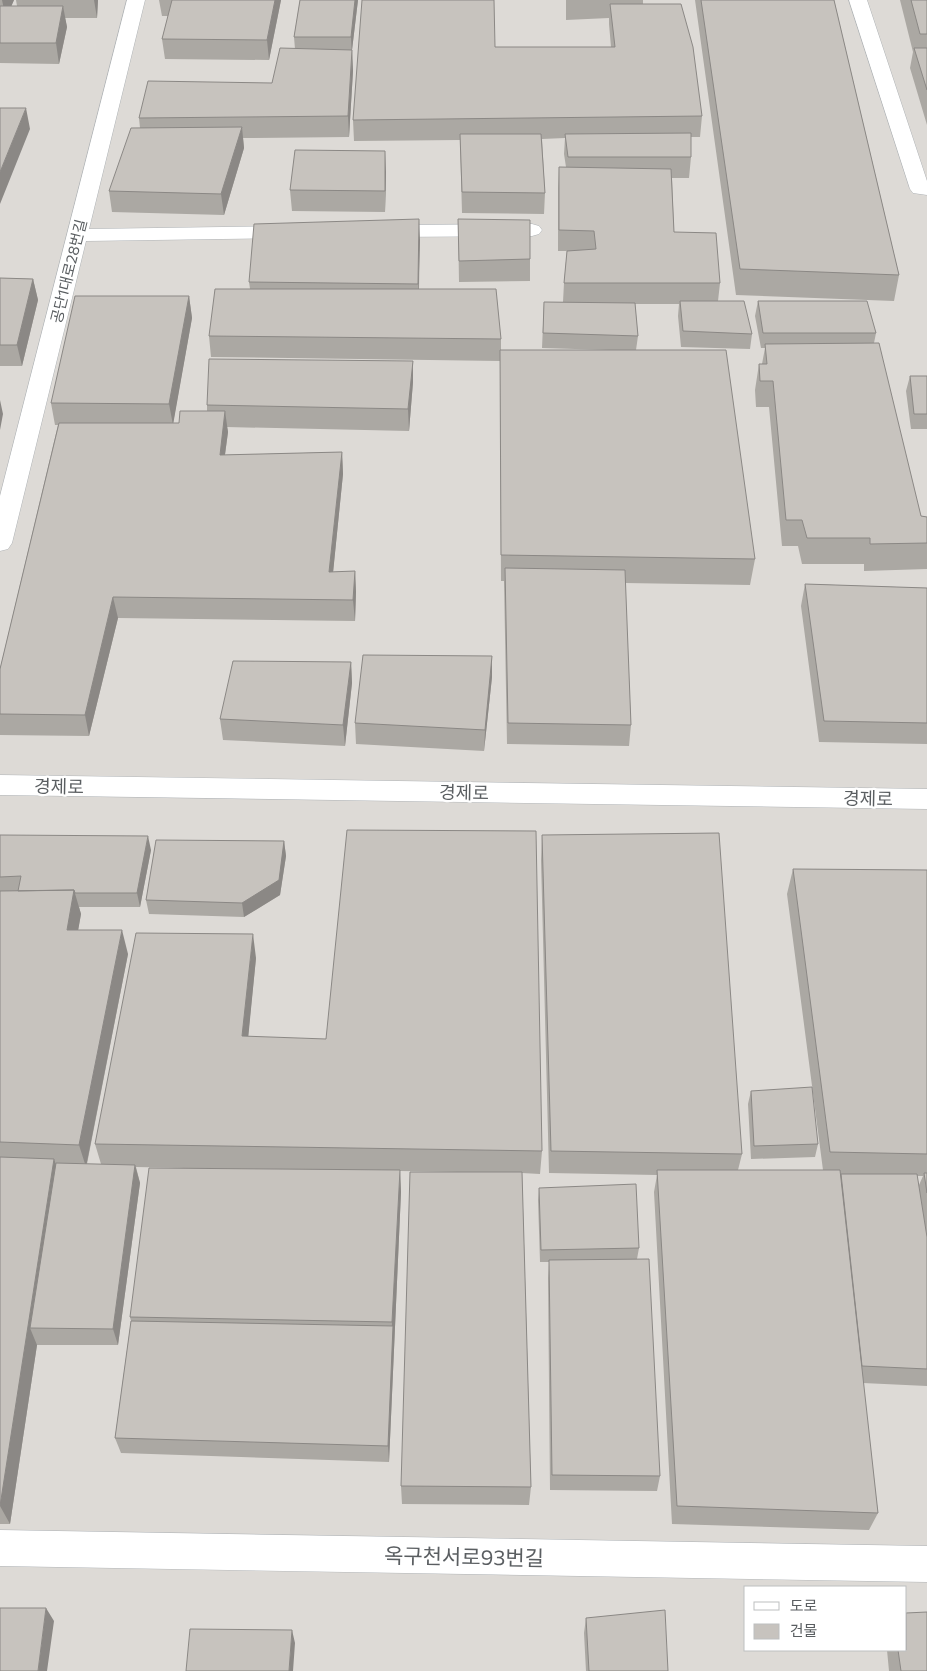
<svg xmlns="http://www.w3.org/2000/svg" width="927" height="1671" font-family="Commissioner,'Noto Sans KR',sans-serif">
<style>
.industrial{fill:#dddad6;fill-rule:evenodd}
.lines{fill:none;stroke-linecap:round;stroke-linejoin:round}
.minor-casing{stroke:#afb3b6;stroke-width:1}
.minor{fill:#fff;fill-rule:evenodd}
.wall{fill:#aba8a3;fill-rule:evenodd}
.shaded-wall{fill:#8b8885}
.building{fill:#c7c3be;stroke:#8b8885}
.labels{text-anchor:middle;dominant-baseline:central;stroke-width:4.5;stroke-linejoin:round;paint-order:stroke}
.far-street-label{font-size:15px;fill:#5a5e61;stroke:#fff}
.street-label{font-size:18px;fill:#5a5e61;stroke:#fff}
.near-street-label{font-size:21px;fill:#5a5e61;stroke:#fff}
</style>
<rect width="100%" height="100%" fill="#ece8e2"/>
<path class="industrial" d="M0 0H927V1671H0ZM746 1587H906V1650H746Z"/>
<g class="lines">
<g class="minor-casing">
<path id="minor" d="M127 0H145L89 229 291 226 298 228 301 232 298 236 291 238 86 241 12 543 8 549 0 551V496Z
M849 0H867L927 181V195L913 193 910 189Z
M532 224 539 226 542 230 539 234 532 236 384 237 377 235 374 231 377 227 384 225Z
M0 775 927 789V809L0 795Z
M0 1530 927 1546V1582L0 1566Z"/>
</g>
<use href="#minor" class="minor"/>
</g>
<path class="wall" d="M0 0H14L11 6H17L16 0H98L97 18H65L67 27 59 64 0 63Z
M159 0H281L269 60 165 59 162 39 168 16H162Z
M300 0H358L352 50 353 71 349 137 243 138 244 148 224 215 112 212 109 191 140 128 139 118 272 83 295 49 294 37Z
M566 0H643V4L702 116 700 137H691V157L689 178H672L674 232 720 283 718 301 752 334 750 349 681 347 678 316 679 304H635L638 336 636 350 755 559 750 585 625 583 631 725 629 746 507 744 504 581H501L500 361 211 357 209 336 250 289 249 282 420 240 419 289 501 339V350H609L542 348 544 302H563L564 283 567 251H558V188L559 167H566L564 154 565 138 542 139 545 193 544 214 462 213 460 140 354 141 353 120 495 47H611L609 24V18L566 20Z
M695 0H834L899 275 894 301 736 295Z
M900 0H927V125L910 68 913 52Z
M386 172 385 212 292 211 290 190Z
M458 219 530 259V281L459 282Z
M0 278 33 279 38 300 22 366H0Z
M189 296 192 318 173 423H179L207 411V405L413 361V382L409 431 227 427 228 432 225 455 342 452 343 474 333 572 355 571 356 592 355 621 118 618 89 736 0 735V669L58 425H55L51 403Z
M758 301 876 333 874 343 921 516 927 517V569L864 571V564H802L798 546H782L769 407H756L755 390 759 364H762L765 348H761L755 316Z
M910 376H927V429H911L906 391Z
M805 584 927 588V744L819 742 801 606Z
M492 656V677L484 751 356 744 355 723Z
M351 662 352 683 345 746 223 740 220 719Z
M0 835 151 850 140 907H79L81 914 78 930 128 954 87 1164H101L95 1144 256 958 248 1036 542 1151 540 1174 522 1173 531 1487 529 1505 402 1504 401 1486 458 1172 400 1171 401 1192 389 1462 121 1453 115 1438 131 1321 130 1317 234 1169 136 1167 140 1183 118 1345H37L10 1524H0Z
M542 835 742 1154 738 1170H823L787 894 793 869 927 870V1386L863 1383 878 1513 869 1530 672 1524 654 1192 657 1175 549 1173 541 860ZM917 1176H923L919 1185Z
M284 841 286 856 280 895 244 917 149 914 146 900Z
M751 1091 818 1144 815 1157 751 1159 748 1104Z
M539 1188 639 1248 637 1259 660 1476 657 1491 550 1490 548 1278 549 1262H540L538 1200Z
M586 1618 668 1671H586L584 1633Z
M887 1650H906L927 1671H889Z"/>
<path class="shaded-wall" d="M2 0H14L6 19Z
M94 0H98L97 18Z
M275 0H281L269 60 267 40Z
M355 0H358L352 50 353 71 349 137 348 116 352 58 351 37Z
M63 6 67 27 59 64 56 43Z
M26 108 30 129 0 204V172Z
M242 127 244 148 224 215 221 194Z
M385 151 386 172 385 212Z
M419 219 420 240 418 305V284Z
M33 279 38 300 22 366 17 345Z
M189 296 192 318 173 425 169 404Z
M413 361V382L409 431 408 409Z
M0 400 3 414 0 430Z
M225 411 228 432 222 476 220 455Z
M342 452 343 474 331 593 329 572Z
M355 571 356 592 355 621 353 600Z
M113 597 118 618 89 736 85 715Z
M492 656V677L484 751 485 730Z
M351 662 352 683 345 746 343 725Z
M148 836 151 850 140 907 137 893Z
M284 841 286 856 280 895 244 917 242 903Z
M74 890 81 914 74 954 67 930Z
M122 930 128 954 86 1167 79 1145Z
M253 934 256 958 246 1060 242 1036Z
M54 1159 62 1181 30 1328 37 1345 10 1524 0 1506Z
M135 1165 140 1183 118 1345 113 1329Z
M400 1170 401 1192 389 1462 388 1446 392 1322Z
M46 1608 54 1621 47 1671H38Z
M292 1630 295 1643 293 1671H289Z"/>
<path class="building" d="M172 0H275L267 40 162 39Z
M300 0H355L351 37H294Z
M362 0H494L495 47H615L610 4H681L693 47 702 116 353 120Z
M701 0H834L899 275 740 269Z
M911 0H927V34H920Z
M0 6H63L56 43H0Z
M280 48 352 50 348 116 139 118 148 81 272 83Z
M914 48H927V90Z
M0 108H26L0 172Z
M242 127 221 194 109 191 131 128Z
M691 133V157H568L565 134Z
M460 134H541L545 193 462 192Z
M295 150 385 151V191L290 190Z
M559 167 671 169 674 232 716 233 720 283H564L567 251 596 249 594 231 559 230Z
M419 219 418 284 249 282 254 224Z
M458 219 530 220V259L459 261Z
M0 278 33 279 17 345H0Z
M215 289H496L501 339 209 336Z
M75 296H189L169 404 51 403Z
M680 301H744L752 334 683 331Z
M758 301H867L876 333H763Z
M544 302 635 303 638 336 543 333Z
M879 343 921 516 927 517V543L870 544V538H807L802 520H786L773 381H760L759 364H767L765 344Z
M500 350H726L755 559 501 555Z
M209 359 413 361 408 409 207 405Z
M910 376H927V414H914Z
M180 411H225L220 455 342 452 329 572 355 571 353 600 113 597 85 715 0 714V669L59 423H179Z
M505 568 625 570 631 725 508 723Z
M805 584 927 588V723L824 721Z
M363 655 492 656 485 730 355 723Z
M233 661 351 662 343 725 220 719Z
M347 830 536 831 542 1151 95 1144 136 933 253 934 242 1036 326 1039Z
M719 833 742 1154 551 1151 542 835Z
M0 835 148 836 137 893H75L74 890 18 891 21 876 0 877Z
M156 840 284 841 279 880 242 903 146 900Z
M793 869 927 870V1154L830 1152Z
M74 890 67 930H122L79 1145 0 1142V891Z
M812 1087 818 1144 754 1146 751 1091Z
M0 1157 54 1159 0 1506Z
M56 1163 135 1165 113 1329 30 1328Z
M149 1168 400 1170 392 1322 130 1317Z
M657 1170H840L878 1513 677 1506Z
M410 1172H522L531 1487 401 1486Z
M924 1173H927V1193Z
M841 1174H917L927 1237V1369L862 1366Z
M636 1184 639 1248 541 1250 539 1188Z
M649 1259 660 1476 552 1475 549 1260Z
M131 1321 393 1326 388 1446 115 1438Z
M0 1608H46L38 1671H0Z
M665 1610 668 1671H589L586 1618Z
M927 1612V1671H901L898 1650H906V1613Z
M190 1629 292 1630 289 1671H186Z"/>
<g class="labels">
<g class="far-street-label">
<text transform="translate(68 271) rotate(-76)">공단1대로28번길</text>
</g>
<g class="street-label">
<text transform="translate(59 786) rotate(1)">경제로</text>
<text transform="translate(464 792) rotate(1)">경제로</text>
<text transform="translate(868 798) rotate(1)">경제로</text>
</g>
<g class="near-street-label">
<text transform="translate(464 1556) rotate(1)">옥구천서로93번길</text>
</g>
</g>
<rect x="744" y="1586" width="162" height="65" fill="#ffffff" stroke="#bdbfc0"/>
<rect x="754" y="1602" width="25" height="8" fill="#ffffff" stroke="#bdbfc0"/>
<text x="790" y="1611" font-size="15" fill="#5a5e61">도로</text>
<rect x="754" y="1624" width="25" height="15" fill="#c7c3be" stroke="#bdbfc0"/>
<text x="790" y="1636" font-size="15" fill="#5a5e61">건물</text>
</svg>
